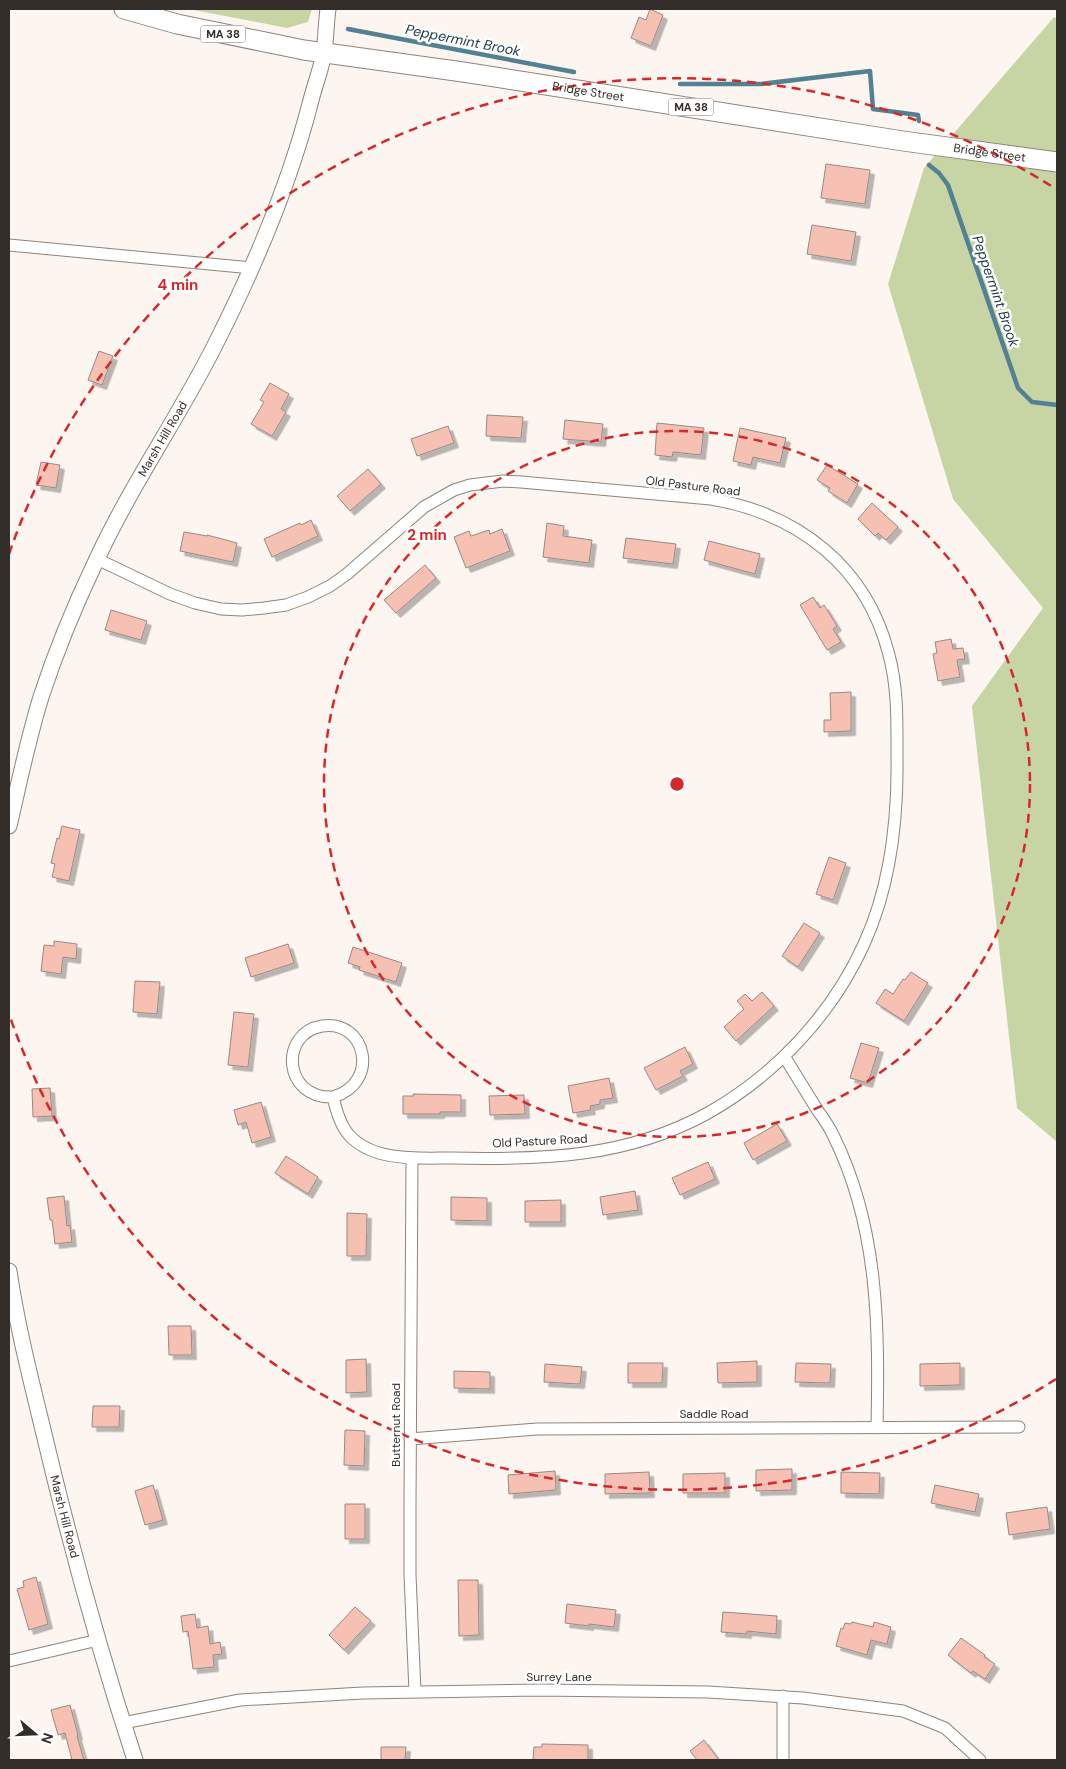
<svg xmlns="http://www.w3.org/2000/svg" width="1066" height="1769" font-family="'DM Sans',sans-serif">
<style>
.green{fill:#c7d5a4}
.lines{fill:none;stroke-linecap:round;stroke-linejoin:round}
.stream{stroke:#518193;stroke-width:4.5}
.building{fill:#f6c0b3;stroke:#988985;filter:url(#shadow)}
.minor-casing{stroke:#90837c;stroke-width:13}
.tertiary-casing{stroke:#90837c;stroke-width:17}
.primary-casing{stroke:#90837c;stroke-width:21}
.minor{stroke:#fff;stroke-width:11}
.tertiary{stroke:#fff;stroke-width:15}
.primary{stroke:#fff;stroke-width:19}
.ring{fill:none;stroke:#d62828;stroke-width:2.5;stroke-dasharray:9 6}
.labels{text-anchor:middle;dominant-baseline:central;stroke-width:5;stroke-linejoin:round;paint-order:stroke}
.shield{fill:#fff;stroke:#716d6b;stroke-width:1}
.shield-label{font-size:11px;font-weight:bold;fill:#342e2b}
.street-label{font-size:12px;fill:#342e2b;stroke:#fff}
.water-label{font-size:14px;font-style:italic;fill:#1a3a47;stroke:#fff}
.centre{fill:#d62828;stroke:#fff;stroke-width:2.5}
.ring-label{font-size:15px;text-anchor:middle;font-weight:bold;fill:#d62828;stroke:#fff;stroke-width:5;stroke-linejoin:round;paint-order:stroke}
</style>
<defs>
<filter id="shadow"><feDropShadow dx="4.5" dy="4.5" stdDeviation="0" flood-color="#0004"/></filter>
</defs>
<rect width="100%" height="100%" fill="#fdf5f0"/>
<path class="green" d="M189 9H312L308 22 287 28Z
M1054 17 1057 19V1142L1017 1108 972 706 1043 608 953 499 888 284 924 168Z"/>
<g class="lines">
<path class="stream" d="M348 29 574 72
M680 84H761L870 71 873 109 918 115 919 121
M929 165 939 173 948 185 1018 388 1032 402 1057 405"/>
</g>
<path class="building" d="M650 9 663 15 651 46 631 38 639 17 646 20Z
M826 164 870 170 865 204 821 198Z
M812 225 856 232 851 261 807 254Z
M99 351 113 356 102 385 88 380Z
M270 383 289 394 281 409 286 412 272 436 251 424 264 402 260 400Z
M487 415 523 417 521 438 486 436Z
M565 420 603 424 601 442 563 439Z
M657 423 704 428 701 455 673 452 672 457 655 455Z
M448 426 454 443 417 456 411 439Z
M740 428 786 438 780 463 753 457 751 465 733 461Z
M41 462 60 465 56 488 36 485Z
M827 465 858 484 847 503 828 491 830 488 817 480Z
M368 469 381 484 350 511 337 496Z
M872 503 898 527 886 540 878 533 875 536 858 519Z
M311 520 318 536 272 557 264 539 300 523 301 525Z
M547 523 564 526 563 536 592 540 589 563 543 557Z
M502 529 510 551 466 568 454 537 469 531 471 536 489 530 490 534Z
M184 532 207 536V535L237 543 233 562 180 551Z
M626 538 676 544 673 564 623 558Z
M709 541 760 554 755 574 704 560Z
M425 565 436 578 396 613 384 600Z
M813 597 820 608 824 605 837 626 833 629 841 642 827 650 800 605Z
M111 610 147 621 141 640 105 630Z
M951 639 953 649 963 648 965 659 957 660 960 677 938 681 933 654 937 653 935 642Z
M851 692V731L824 732V720H831L830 693Z
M62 826 80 830 69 881 52 877 55 864 51 863 57 838 59 839Z
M829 857 846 863 833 900 816 894Z
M804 923 820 933 798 967 782 956Z
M54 941 77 944 76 959 63 957 61 974 41 971 44 945 54 946Z
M288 944 294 963 251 977 245 958Z
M353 947 402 963 396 982 359 970 360 967 348 963Z
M911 972 928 983 904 1021 876 1003 885 989 893 994 903 979 905 980Z
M135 981 160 982 157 1014 133 1012Z
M762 992 774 1006 736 1041 724 1027 744 1009 737 1001 745 994 752 1001Z
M234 1012 254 1014 248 1067 228 1065Z
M861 1043 879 1048 868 1083 850 1078Z
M685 1047 693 1064 680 1071 683 1076 656 1090 644 1068Z
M609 1078 613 1098 600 1100V1104L590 1106 591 1110 573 1113 568 1086Z
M50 1088 52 1116 33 1117 32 1089Z
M413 1094 461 1095V1112H440V1114H403V1096H414Z
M524 1095 525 1114 490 1115 489 1096Z
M261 1102 271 1137 252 1143 246 1122 238 1125 234 1110Z
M777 1124 787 1141 753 1160 744 1143Z
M286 1156 318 1177 308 1194 275 1173Z
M708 1162 715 1179 680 1195 672 1178Z
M635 1191 638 1210 603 1215 600 1197Z
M64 1196 67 1226 70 1225 72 1242 55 1244 52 1220H50L47 1198Z
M451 1197 487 1198V1221L451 1220Z
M561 1200V1222H525V1201Z
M347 1213 367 1214 366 1256H347Z
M168 1326H191L192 1355H169Z
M366 1359 367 1392 346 1393V1360Z
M757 1361V1382L718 1383 717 1363Z
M628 1363H663L662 1383H628Z
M796 1363 831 1364 830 1383 795 1382Z
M960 1363V1385L920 1386V1364Z
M545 1364 582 1367 580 1384 544 1382Z
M454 1371 490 1372V1389L454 1388Z
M93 1406H120L119 1427H92Z
M345 1430 365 1431 364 1466 344 1465Z
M792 1469V1490L756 1491V1470Z
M555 1471 556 1490 509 1494 508 1475Z
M649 1472 650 1493 605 1494V1474Z
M841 1472 880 1473 879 1494 841 1493Z
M725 1473V1493H683V1474Z
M153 1485 163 1520 145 1525 135 1491Z
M935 1485 979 1494 975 1512 931 1503Z
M345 1504H365V1539H345Z
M1047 1507 1050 1529 1009 1535 1006 1513Z
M36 1577 48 1624 29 1630 17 1589 24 1587 23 1581Z
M458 1580H478L479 1635 459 1636Z
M567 1604 616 1610 614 1627 589 1624V1626L565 1623Z
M355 1607 371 1621 344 1650 329 1635Z
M723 1612 777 1616 776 1634 747 1631V1634L721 1632Z
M195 1614 197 1628 208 1626 210 1644 220 1642 222 1654 213 1655 214 1667 193 1669 188 1631 183 1632 181 1616Z
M852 1622 873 1627 874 1622 891 1627 887 1644 871 1640 867 1655 836 1646 841 1628 843 1629 845 1623 851 1624Z
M961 1638 985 1655 984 1657 995 1664 985 1679 973 1671 971 1673 948 1655Z
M70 1705 78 1735 77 1736 84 1760H72L65 1733 58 1735 51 1710Z
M704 1740 719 1760H697L690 1751Z
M542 1744 588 1745V1760H533L534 1747H542Z
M381 1747H406L405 1760H381Z"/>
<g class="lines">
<g class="minor-casing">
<path id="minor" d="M9 245 252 268
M97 559 170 594 195 603 221 609 242 610 264 608 286 605 308 597 330 586 347 574 424 507 454 490 470 485 503 481 521 482 711 499C799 514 867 567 889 655 898 688 897 723 897 757 898 821 891 885 864 944 832 1015 775 1075 708 1113 627 1158 541 1160 451 1158 419 1158 373 1162 349 1135 340 1125 336 1110 333 1097 381 1083 366 1019 322 1026 279 1033 283 1099 333 1097
M784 1056C795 1074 807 1093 818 1111 824 1119 830 1128 834 1137 879 1228 879 1329 877 1428
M412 1158 410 1504V1575L415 1692
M410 1439 537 1429 1019 1427
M9 1661 98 1640
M123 1723 240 1700 363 1693 538 1690 708 1692 803 1698 903 1711 945 1728 980 1760
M783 1760V1696"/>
</g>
<g class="tertiary-casing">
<g id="tertiary">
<path id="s1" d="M9 826C19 783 28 739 41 697 56 651 75 605 96 561 130 487 177 420 214 347 253 270 288 189 310 104 314 87 321 70 324 53 326 38 326 23 328 9"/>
<path id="s2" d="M9 1271C17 1326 31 1380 44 1434 70 1544 100 1653 135 1760"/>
</g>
</g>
<g class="primary-casing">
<g id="primary">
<path id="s3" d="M124 9 177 24 304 50 463 72 903 141 1057 162"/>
</g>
</g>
<use href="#minor" class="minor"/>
<use href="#tertiary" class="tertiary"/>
<use href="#primary" class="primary"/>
</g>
<g class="ring">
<circle cx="677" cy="784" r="353"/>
<path d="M1056 1379A706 706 0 0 1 9 1014M9 554A706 706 0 0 1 1056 189"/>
</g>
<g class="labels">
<g class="shield">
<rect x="200.5" y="25.5" width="45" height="17" rx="4"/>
<rect x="668.5" y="98.5" width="45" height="17" rx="4"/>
</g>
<g class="shield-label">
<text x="223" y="34">MA 38</text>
<text x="691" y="107">MA 38</text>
</g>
<g class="street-label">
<text stroke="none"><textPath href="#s3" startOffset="472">Bridge Street</textPath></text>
<text stroke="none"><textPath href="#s3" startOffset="878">Bridge Street</textPath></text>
<text stroke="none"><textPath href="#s1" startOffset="419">Marsh Hill Road</textPath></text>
<text transform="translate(693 486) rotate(7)">Old Pasture Road</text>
<text transform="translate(540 1141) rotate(-3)">Old Pasture Road</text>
<text x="714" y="1414">Saddle Road</text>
<text transform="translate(396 1425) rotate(-90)">Butternut Road</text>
<text stroke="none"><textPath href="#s2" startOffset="252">Marsh Hill Road</textPath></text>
<text x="559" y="1677">Surrey Lane</text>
</g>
<g class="water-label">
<text transform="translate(463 40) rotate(11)">Peppermint Brook</text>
<text transform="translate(996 291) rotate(71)">Peppermint Brook</text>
</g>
</g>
<circle cx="677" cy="784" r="8" class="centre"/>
<g class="ring-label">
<text x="178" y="290">4 min</text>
<text x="427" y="540">2 min</text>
</g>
<rect width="1066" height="1769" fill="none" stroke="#342e2b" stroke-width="20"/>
<g transform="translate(35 1734) rotate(109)" stroke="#ffffff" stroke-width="4" paint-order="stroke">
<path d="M0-4L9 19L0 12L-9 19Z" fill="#342e2b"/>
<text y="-8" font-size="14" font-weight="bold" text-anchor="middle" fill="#342e2b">N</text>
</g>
</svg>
